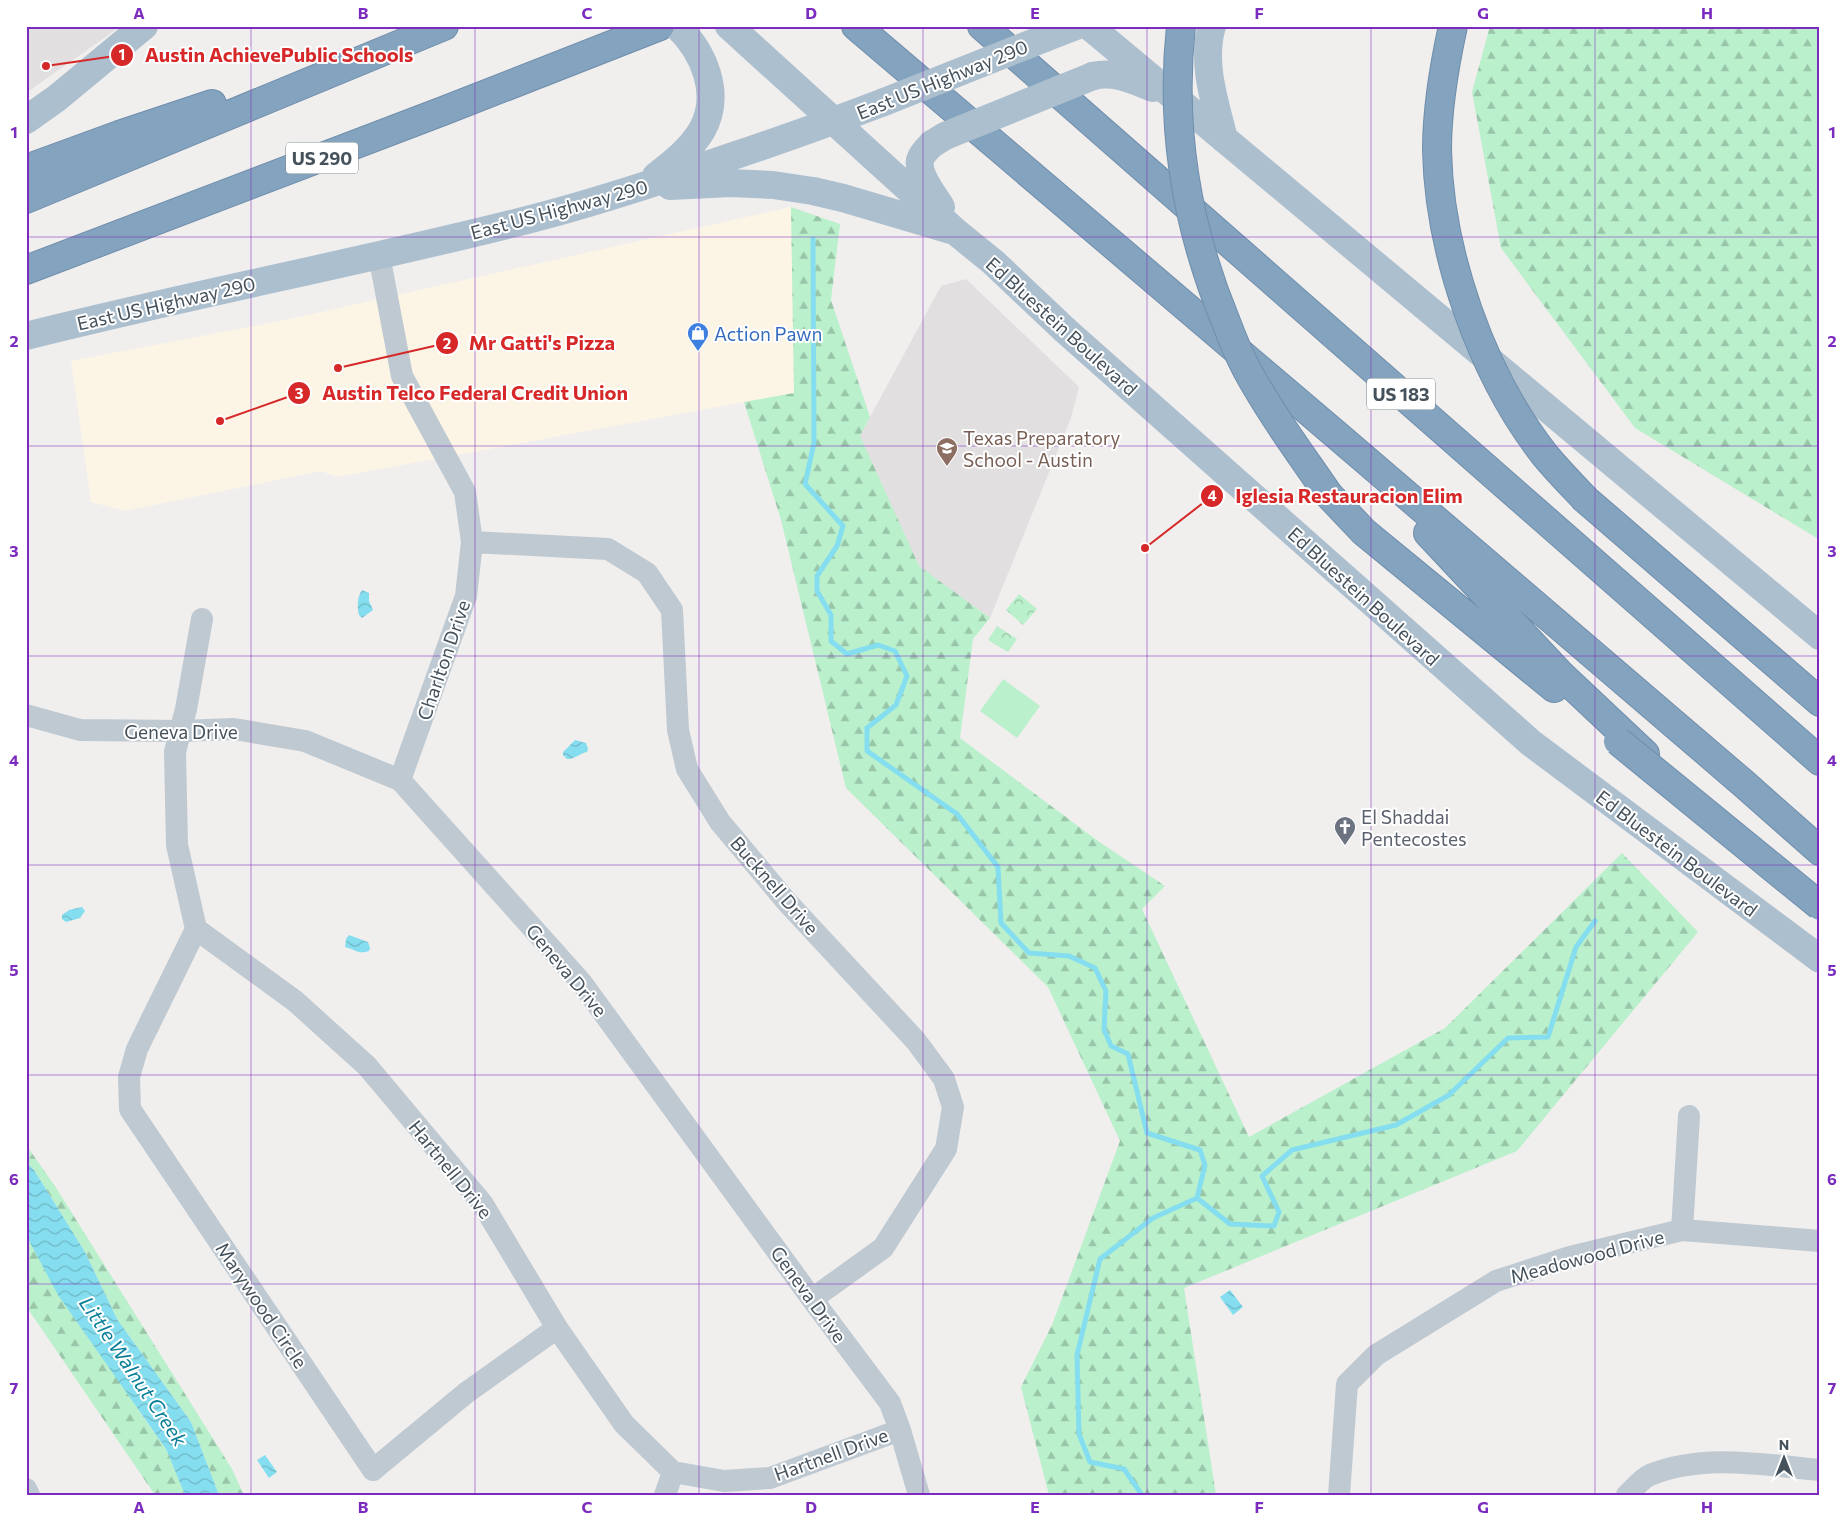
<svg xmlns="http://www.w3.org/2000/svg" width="1846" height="1521" font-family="Commissioner,sans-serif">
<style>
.commercial{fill:#fcf5e6}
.education{fill:#e2dfe0}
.grass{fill:#baf0cc}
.forest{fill:url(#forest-firs)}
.park{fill:url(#park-crowns)}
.water{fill:url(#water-waves)}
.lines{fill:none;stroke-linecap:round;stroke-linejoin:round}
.stream{stroke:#85deef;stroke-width:5}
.highway-casing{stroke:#6f8eab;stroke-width:30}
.minor{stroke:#bec9d1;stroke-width:22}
.major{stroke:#acbfce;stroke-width:28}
.highway{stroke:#83a3bf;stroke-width:28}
.highway-bridge-casing{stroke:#6f8eab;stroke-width:30;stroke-linecap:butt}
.major-bridge{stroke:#acbfce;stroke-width:28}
.highway-bridge{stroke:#83a3bf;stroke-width:28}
.grid{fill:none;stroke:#7b2cbf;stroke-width:1;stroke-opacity:0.55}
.labels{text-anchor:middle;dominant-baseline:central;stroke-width:4;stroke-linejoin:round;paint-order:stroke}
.shield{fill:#fff;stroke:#7d868d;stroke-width:1}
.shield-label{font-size:18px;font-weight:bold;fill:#45525c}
.street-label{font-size:19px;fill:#45525c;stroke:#fff}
.shop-label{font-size:19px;fill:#366cbe;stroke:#fff;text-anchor:start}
.education-label{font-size:19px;fill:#785e54;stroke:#fff;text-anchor:start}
.worship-label{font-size:19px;fill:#5b616d;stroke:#fff;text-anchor:start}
.water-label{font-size:20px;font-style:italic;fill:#087f96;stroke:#fff}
.leader{fill:none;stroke:#d62828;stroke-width:2}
.callout-dot{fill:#d62828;stroke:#fff;stroke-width:2}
.mark-label{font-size:15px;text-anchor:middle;font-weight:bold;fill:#fff}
.callout-label{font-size:20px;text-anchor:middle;font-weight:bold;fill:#d62828;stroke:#fff;stroke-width:4;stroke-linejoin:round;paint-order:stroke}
.neatline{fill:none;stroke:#7b2cbf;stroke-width:2}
.grid-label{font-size:16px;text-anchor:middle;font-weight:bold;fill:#7b2cbf}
</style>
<defs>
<pattern id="forest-firs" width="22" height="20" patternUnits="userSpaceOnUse" patternTransform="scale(1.25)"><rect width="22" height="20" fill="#baf0cc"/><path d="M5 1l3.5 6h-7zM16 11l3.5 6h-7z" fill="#99c5a9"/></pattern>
<pattern id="park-crowns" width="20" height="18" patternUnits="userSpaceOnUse" patternTransform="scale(1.25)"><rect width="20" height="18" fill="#baf0cc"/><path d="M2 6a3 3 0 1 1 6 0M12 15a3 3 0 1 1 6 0" fill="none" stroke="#99c5a9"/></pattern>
<pattern id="water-waves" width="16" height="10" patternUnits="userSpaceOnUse" patternTransform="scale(1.25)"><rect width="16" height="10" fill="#85deef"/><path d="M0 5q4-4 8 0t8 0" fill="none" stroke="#6fb7c5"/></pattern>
</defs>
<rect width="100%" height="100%" fill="#f1eeee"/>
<path class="commercial" d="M791 207 794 393 337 477 321 471 125 511 91 502 71 361 290 319Z"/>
<path class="education" d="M26 26H121L26 93Z
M966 279 1079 387 1071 418 990 618 826 498 941 286Z"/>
<path class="grass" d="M1003 679 1040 706 1017 738 980 711Z"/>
<path class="forest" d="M1490 26H1820V540L1635 428 1501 248 1472 92Z
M791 207 840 224 831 300 870 417 860 436 919 566 990 618 973 639 960 738 1098 841 1165 886 1142 909 1249 1137 1445 1028 1622 853 1698 932 1517 1151 1184 1288 1216 1495H1049L1021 1387 1052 1325 1120 1141 1048 987 846 788 781 520 744 402 794 393Z
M26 1145 55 1186 232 1469 244 1495H219L191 1422 117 1319 85 1252 34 1170 26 1162Z
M26 1235 141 1414 166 1449 185 1495H155L26 1306Z"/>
<path class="park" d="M1019 594 1037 609 1023 625 1006 610Z
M997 626 1017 639 1008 652 988 640Z"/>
<path class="water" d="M362 590 369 593V601L373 610 362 618 359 615C357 608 357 597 362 590Z
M575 740 586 743 588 749 587 752C580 753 574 760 567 759L563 755V752Z
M82 907 85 911 80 918 66 922 62 919V915L69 910Z
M349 935 368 942 370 948 369 951C359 955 354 949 345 947L346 939Z
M26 1162 34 1170 85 1252 117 1319 191 1422 219 1495H185L166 1449 58 1295 26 1235Z
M1230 1290 1243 1307 1233 1315 1220 1297Z
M265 1455 277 1472 269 1478 257 1460Z"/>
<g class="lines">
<path class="stream" d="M813 239 814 443 805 484 843 526 837 546 817 576V591L831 615V641L847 654 878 645 895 651 907 676 896 705 867 728V751L957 814 998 867 1001 923 1029 953 1069 956 1095 968 1106 991 1104 1029 1111 1046 1128 1054 1147 1133 1200 1150 1205 1165 1197 1198
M1142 1495 1124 1469 1090 1462 1079 1434 1077 1355 1100 1259 1153 1218 1197 1198 1230 1224 1274 1226 1279 1212 1262 1176 1292 1150 1396 1125 1449 1095 1508 1038 1548 1037 1576 947 1595 921"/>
<g class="highway-casing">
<path id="highway" d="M856 26 1333 432 1743 783 1820 851
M982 26 1820 761
M26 169 119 135 212 104
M26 199 444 26
M26 270 443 111 660 26
M1328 494 1364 532 1554 688
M1585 499 1820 702
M1428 533 1561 675 1645 754"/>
</g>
<path class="minor" d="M379 255 402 376 465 492 472 542 466 596 400 780
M472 542 608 549 647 573 672 610 678 730 687 769 720 822 786 901 916 1041 944 1079 953 1107 946 1149 883 1248 812 1299
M202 619 186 709 175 752 177 845 196 929 295 1001 367 1066 482 1203 557 1328 624 1424 673 1472 724 1481 770 1478 900 1430
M26 715 80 730 181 731 234 729 305 741 400 780 581 982 812 1299 890 1403 900 1430 919 1495
M196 929 137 1049 129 1077 130 1109 373 1470 466 1393 557 1328
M1682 1230 1689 1116
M26 1489 29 1495
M665 1495 673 1472
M1339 1495 1347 1384 1376 1355 1496 1281 1570 1257 1682 1230 1820 1241
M1627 1495C1634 1489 1642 1478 1650 1475 1703 1453 1765 1465 1820 1470"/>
<path class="major" d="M729 26 956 232 993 262 1066 331 1531 743 1820 959
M1089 26 1820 636
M1212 26C1201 63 1215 102 1224 139
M1045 38 1076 26
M1093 76C1115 71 1133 80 1153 88
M26 120 57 98 144 26
M932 144C928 148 922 153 920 160 917 176 934 195 941 207
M656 176C673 163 691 149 702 130 722 94 704 52 677 26
M670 186 731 183 773 185 813 191 843 198 951 230
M26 336C188 295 352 264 515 223 589 205 661 181 733 156 784 139 834 121 884 102"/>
<use href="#highway" class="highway"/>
<g class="highway-bridge-casing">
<path id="highway-bridge" d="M1181 26C1170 127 1187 228 1226 322 1232 338 1239 355 1247 370 1271 414 1300 453 1328 494
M1453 26C1444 67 1437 108 1437 150 1439 252 1481 373 1544 454 1557 470 1571 484 1585 499
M1618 741 1820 906"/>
</g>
<path class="major-bridge" d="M884 102 1045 38
M932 144 945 136 1093 76"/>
<use href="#highway-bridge" class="highway-bridge"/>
</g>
<path class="grid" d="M251 26V1495M475 26V1495M699 26V1495M923 26V1495M1147 26V1495M1371 26V1495M1595 26V1495M26 237H1820M26 446H1820M26 656H1820M26 865H1820M26 1075H1820M26 1284H1820"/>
<defs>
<g id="shop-pin" transform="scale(1.125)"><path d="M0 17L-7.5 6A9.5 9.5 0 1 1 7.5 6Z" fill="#3f7fe0" stroke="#fff"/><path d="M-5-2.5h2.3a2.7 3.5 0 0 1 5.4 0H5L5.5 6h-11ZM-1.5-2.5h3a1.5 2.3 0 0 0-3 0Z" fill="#fff"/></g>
<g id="school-pin" transform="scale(1.125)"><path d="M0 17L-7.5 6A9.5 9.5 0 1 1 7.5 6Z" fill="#8d6e63" stroke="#fff"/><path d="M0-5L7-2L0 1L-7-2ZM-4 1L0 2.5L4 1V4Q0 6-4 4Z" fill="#fff"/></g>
<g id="church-pin" transform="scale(1.125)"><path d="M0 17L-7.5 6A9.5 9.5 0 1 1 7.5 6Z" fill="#6b7280" stroke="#fff"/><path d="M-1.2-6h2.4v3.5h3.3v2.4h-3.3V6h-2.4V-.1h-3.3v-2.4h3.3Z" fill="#fff"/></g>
</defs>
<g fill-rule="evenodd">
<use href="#shop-pin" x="698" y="333"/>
<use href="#school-pin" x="947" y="448"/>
<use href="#church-pin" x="1345" y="827"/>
</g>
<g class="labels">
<g class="shield">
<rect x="286" y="142.5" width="72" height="31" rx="4"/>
<rect x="1367" y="378.5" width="68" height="31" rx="4"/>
</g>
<g class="shield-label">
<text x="322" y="158">US 290</text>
<text x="1401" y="394">US 183</text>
</g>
<g class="street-label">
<text transform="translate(942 79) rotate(-22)">East US Highway 290</text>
<text transform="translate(559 209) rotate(-15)">East US Highway 290</text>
<text transform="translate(166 303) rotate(-13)">East US Highway 290</text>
<text transform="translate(1062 326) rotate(42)">Ed Bluestein Boulevard</text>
<text transform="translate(1364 596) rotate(42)">Ed Bluestein Boulevard</text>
<text transform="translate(443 660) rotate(-71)">Charlton Drive</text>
<text x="181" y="731">Geneva Drive</text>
<text transform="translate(1677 853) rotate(37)">Ed Bluestein Boulevard</text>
<text transform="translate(775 885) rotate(49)">Bucknell Drive</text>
<text transform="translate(567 970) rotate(50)">Geneva Drive</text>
<text transform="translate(451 1169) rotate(51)">Hartnell Drive</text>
<text transform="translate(1587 1256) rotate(-15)">Meadowood Drive</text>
<text transform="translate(809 1294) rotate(54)">Geneva Drive</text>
<text transform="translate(262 1305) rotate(56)">Marywood Circle</text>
<text transform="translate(831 1454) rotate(-20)">Hartnell Drive</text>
</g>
<g class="shop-label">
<text x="714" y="333">Action Pawn</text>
</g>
<g class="education-label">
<text x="963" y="437">Texas Preparatory<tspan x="963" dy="22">School - Austin</tspan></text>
</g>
<g class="worship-label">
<text x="1361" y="816">El Shaddai<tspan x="1361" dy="22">Pentecostes</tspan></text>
</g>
<g class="water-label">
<text transform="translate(134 1371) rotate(56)">Little Walnut Creek</text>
</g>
</g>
<path class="leader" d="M46 66L122 55M338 368L447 343M220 421L299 393M1145 548L1212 496"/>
<g class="callout-dot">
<circle cx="46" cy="66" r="5"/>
<circle cx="338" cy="368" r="5"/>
<circle cx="220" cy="421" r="5"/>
<circle cx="1145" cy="548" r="5"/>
<circle cx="122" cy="55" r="12"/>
<circle cx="447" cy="343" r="12"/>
<circle cx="299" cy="393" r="12"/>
<circle cx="1212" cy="496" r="12"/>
</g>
<g class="mark-label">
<text x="122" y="60">1</text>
<text x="447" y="349">2</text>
<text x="299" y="399">3</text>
<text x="1212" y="501">4</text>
</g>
<g class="callout-label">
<text x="279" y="62">Austin AchievePublic Schools</text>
<text x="542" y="350">Mr Gatti's Pizza</text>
<text x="475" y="400">Austin Telco Federal Credit Union</text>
<text x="1349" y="503">Iglesia Restauracion Elim</text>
</g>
<rect width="1846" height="1521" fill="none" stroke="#ffffff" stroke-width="55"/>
<g transform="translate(1784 1458)" stroke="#ffffff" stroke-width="4" paint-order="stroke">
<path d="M0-4L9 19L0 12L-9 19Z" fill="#45525c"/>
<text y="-8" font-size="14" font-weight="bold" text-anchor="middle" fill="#45525c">N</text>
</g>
<rect x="28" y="28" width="1790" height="1466" class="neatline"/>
<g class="grid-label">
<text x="139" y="19">A</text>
<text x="363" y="19">B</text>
<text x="587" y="19">C</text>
<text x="811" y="19">D</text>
<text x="1035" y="19">E</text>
<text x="1259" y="19">F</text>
<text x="1483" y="19">G</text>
<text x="1707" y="19">H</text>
<text x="14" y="138">1</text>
<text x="1832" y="138">1</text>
<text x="14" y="347">2</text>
<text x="1832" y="347">2</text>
<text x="14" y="557">3</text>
<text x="1832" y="557">3</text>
<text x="14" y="766">4</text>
<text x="1832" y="766">4</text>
<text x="14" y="976">5</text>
<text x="1832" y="976">5</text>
<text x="14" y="1185">6</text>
<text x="1832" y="1185">6</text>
<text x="14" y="1394">7</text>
<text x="1832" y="1394">7</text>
<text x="139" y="1513">A</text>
<text x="363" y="1513">B</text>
<text x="587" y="1513">C</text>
<text x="811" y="1513">D</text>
<text x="1035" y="1513">E</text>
<text x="1259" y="1513">F</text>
<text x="1483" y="1513">G</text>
<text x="1707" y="1513">H</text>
</g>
</svg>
